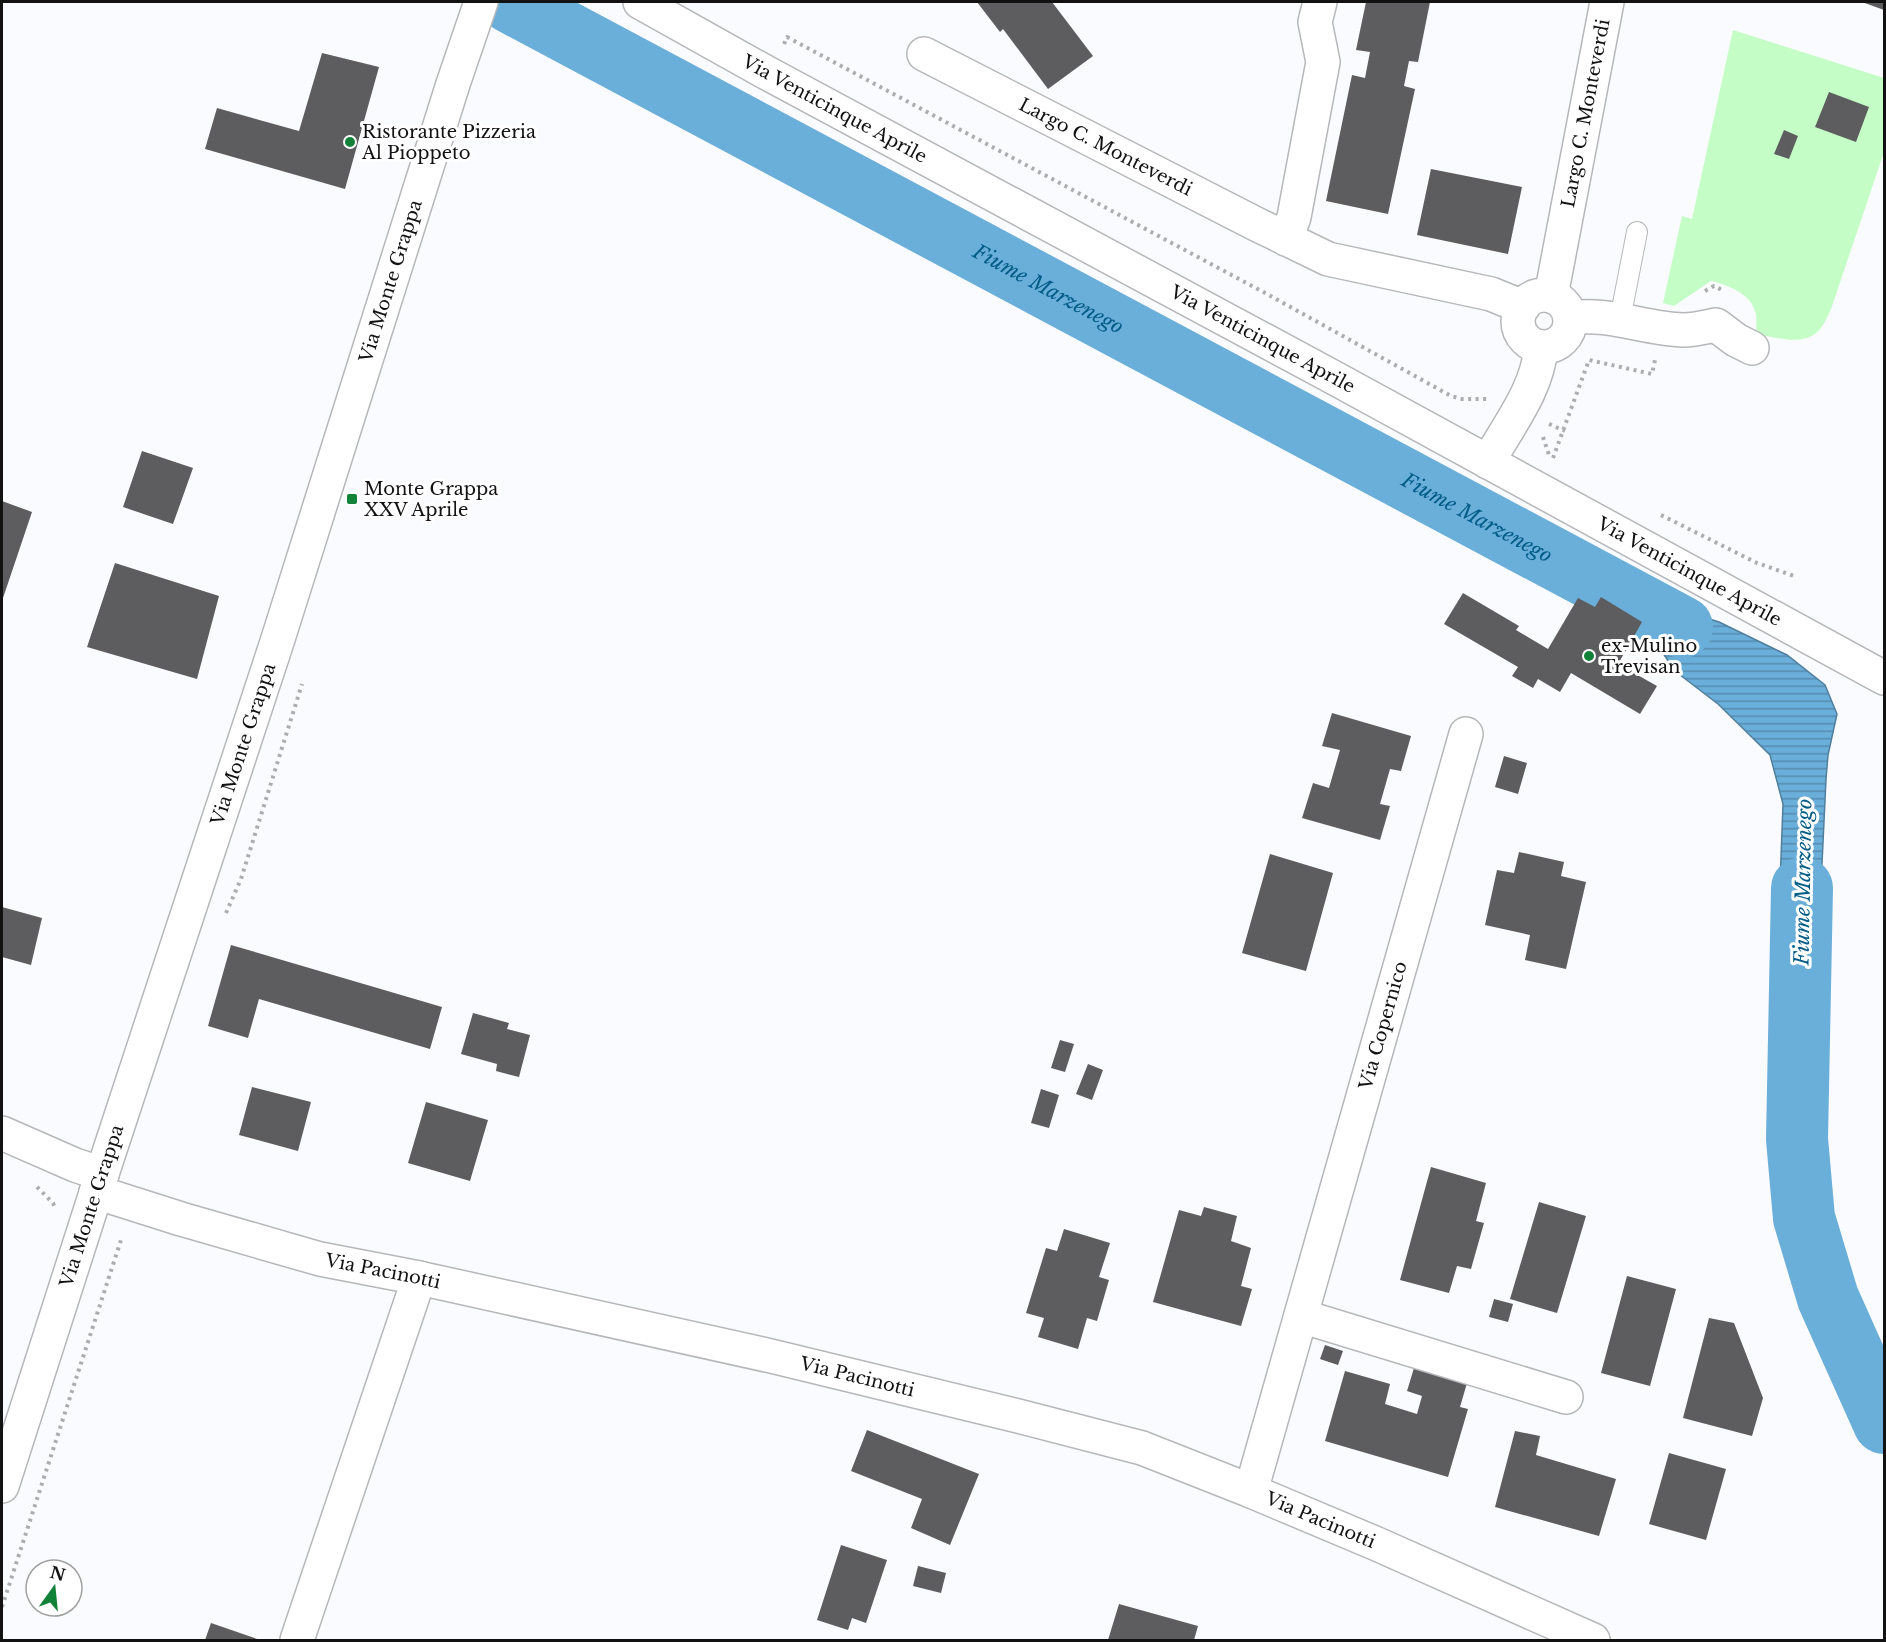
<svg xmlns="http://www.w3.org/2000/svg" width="1886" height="1642" font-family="'Libre Baskerville',serif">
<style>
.park{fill:#c4fdc6}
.water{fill:url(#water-rules);stroke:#507f9e;stroke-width:1.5}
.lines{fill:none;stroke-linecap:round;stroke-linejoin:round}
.river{stroke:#6aaeda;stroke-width:62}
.building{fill:#5d5c5e}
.lane-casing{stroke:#b6b7ba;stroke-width:22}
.street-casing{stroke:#b6b7ba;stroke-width:36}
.secondary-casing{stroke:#b6b7ba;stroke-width:36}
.path{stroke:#acadaf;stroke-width:4;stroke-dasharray:3 4.5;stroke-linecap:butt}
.lane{stroke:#fff;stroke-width:20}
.street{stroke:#fff;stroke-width:33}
.secondary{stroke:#fff;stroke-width:33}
.poi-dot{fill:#138239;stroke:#fff;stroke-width:2}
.labels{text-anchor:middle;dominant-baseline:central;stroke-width:6;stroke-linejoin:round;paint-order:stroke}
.street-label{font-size:18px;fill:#121213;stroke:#fff}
.poi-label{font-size:18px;fill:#121213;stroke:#fff;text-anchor:start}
.water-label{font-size:20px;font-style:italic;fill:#015c86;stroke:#fff}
</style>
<defs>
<pattern id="water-rules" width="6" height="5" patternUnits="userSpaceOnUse" patternTransform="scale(1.5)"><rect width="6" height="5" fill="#6aaeda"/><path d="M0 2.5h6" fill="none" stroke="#568cb0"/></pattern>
</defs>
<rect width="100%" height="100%" fill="#fafbfe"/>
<path class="park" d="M1733 30 1884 78V152L1831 309C1827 317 1823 328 1816 333 1800 346 1774 337 1756 334 1756 328 1757 320 1756 314 1752 294 1728 285 1711 281L1674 306 1663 303 1682 216 1692 219Z"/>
<path class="water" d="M1613 576 1661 604 1719 622 1787 655 1825 685 1837 714 1828 755 1826 779 1817 969 1800 971 1777 965 1783 804 1770 755 1718 704 1675 671 1642 622 1601 597Z"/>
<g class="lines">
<g class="river">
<path id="s1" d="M510 2 1682 627"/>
<path d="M1802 888 1797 1139 1804 1218 1828 1298 1884 1423"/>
</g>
</g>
<path class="building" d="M977 2H1052L1093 56 1048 89 1003 29 1000 32Z
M1366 2H1430L1418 62 1409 61 1404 86 1415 89 1388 214 1326 201 1352 75 1365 78 1370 52 1356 50Z
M1862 2H1884V10Z
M322 53 379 67 345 189 205 149 217 108 299 131Z
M1829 92 1869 107 1856 142 1815 127Z
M1784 130 1798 136 1789 159 1774 154Z
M1431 169 1522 187 1508 254 1417 235Z
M142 451 193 468 173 524 123 507Z
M2 501 32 512 2 601Z
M115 563 219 596 197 679 87 647Z
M1463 593 1519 626 1516 630 1548 649 1578 598 1595 607 1601 597 1642 622 1618 664 1657 686 1640 714 1571 673 1560 692 1538 679 1533 688 1512 676 1518 667 1444 624Z
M1332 713 1411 736 1401 771 1390 769 1380 804 1390 806 1380 840 1302 818 1313 783 1329 788 1340 750 1322 746Z
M1504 756 1527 763 1518 794 1495 787Z
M1519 852 1564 862 1561 876 1586 882 1566 969 1525 960 1530 935 1485 925 1497 870 1514 873Z
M1270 854 1333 873 1306 971 1242 953Z
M2 907 42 918 31 965 2 957Z
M231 945 442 1007 430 1049 259 999 248 1038 208 1026Z
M473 1013 509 1023 507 1029 530 1035 519 1077 496 1071 497 1064 461 1054Z
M1060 1040 1074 1044 1065 1072 1051 1068Z
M1088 1064 1103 1070 1092 1100 1076 1094Z
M252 1087 311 1102 298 1151 239 1135Z
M1041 1089 1059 1095 1049 1128 1031 1123Z
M426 1102 488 1120 470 1181 408 1163Z
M1431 1167 1486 1183 1476 1221 1484 1223 1471 1269 1457 1266 1449 1293 1400 1280Z
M1539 1202 1586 1216 1557 1313 1510 1299Z
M1204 1207 1237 1216 1231 1241 1251 1248 1241 1286 1252 1289 1241 1326 1153 1302 1179 1210 1201 1216Z
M1064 1229 1110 1243 1099 1277 1109 1280 1097 1321 1087 1318 1078 1349 1038 1337 1044 1318 1026 1313 1046 1248 1057 1251Z
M1627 1276 1676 1289 1650 1386 1601 1373Z
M1494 1299 1513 1304 1508 1322 1489 1317Z
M1709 1318 1734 1323 1763 1398 1752 1436 1683 1418Z
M1325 1345 1343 1351 1338 1365 1320 1359Z
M1414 1368 1467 1383 1460 1407 1468 1409 1448 1477 1325 1441 1345 1371 1390 1384 1385 1404 1417 1414 1422 1396 1407 1391Z
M867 1430 979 1474 950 1545 911 1528 922 1499 851 1471Z
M1515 1431 1540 1436 1536 1455 1616 1479 1599 1536 1495 1507Z
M1669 1453 1726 1469 1706 1540 1649 1524Z
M841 1545 887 1560 866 1623 852 1618 848 1630 817 1620Z
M918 1566 946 1573 941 1593 913 1586Z
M1119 1604 1198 1626 1194 1640H1108Z
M211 1623 260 1640H205Z"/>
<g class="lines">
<g class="lane-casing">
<path id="lane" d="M1620 319 1637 232"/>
</g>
<g class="street-casing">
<g id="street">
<path id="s2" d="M924 54 1256 224 1328 259 1491 294 1523 307"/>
<path d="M1286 239 1294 217 1323 62 1315 22 1320 2"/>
<circle cx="1544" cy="321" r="26"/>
<path id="s3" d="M1551 296 1607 2"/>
<path d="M1570 318C1609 312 1645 329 1683 330 1694 330 1706 327 1716 325L1736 340 1752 348"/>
<path d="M1488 462C1508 426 1538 389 1541 347"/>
<path d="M2 1133 75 1165 102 1174"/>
<path id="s4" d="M96 1192 181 1219 320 1259 419 1278 771 1356 1018 1416 1142 1448 1251 1491 1377 1544 1593 1640"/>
<path d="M1301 1316 1566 1397"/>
<path id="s5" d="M1251 1491 1466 734"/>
<path d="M297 1640 419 1278"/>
</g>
</g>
<g class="secondary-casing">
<g id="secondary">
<path id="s6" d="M640 2 767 73 1329 375 1884 678"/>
<path id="s7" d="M2 1486 102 1174 277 642 453 84 481 2"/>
</g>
</g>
<path class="path" d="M784 44 787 37 1267 294 1451 396 1462 399H1488
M1705 291 1714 286 1722 290
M1549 424 1565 431
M1543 437 1549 455
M1553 458 1589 360 1652 374 1655 360
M1661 515 1757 563 1797 577
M226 913 241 879 302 684
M37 1187 53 1203 55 1208
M2 1607 122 1237"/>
<use href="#lane" class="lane"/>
<use href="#street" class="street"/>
<use href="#secondary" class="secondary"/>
</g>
<g class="poi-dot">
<circle cx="350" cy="142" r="6"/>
<rect x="346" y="493" width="12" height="12" rx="3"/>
<circle cx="1589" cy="656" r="6"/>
</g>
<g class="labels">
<g class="street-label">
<text stroke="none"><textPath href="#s6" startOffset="222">Via Venticinque Aprile</textPath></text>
<text stroke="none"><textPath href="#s3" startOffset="186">Largo C. Monteverdi</textPath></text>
<text stroke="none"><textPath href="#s2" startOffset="204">Largo C. Monteverdi</textPath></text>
<text stroke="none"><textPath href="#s7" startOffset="1266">Via Monte Grappa</textPath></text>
<text stroke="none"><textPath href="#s6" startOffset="708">Via Venticinque Aprile</textPath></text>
<text stroke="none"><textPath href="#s6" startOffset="1194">Via Venticinque Aprile</textPath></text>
<text stroke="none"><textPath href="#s7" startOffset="780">Via Monte Grappa</textPath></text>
<text stroke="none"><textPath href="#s5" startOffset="484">Via Copernico</textPath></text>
<text stroke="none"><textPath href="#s7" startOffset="294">Via Monte Grappa</textPath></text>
<text stroke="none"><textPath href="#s4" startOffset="298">Via Pacinotti</textPath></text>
<text stroke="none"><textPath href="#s4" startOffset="784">Via Pacinotti</textPath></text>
<text stroke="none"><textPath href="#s4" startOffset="1270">Via Pacinotti</textPath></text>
</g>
<g class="poi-label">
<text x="362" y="132">Ristorante Pizzeria<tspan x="362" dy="21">Al Pioppeto</tspan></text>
<text x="364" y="489">Monte Grappa<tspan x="364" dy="21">XXV Aprile</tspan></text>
<text x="1601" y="646">ex-Mulino<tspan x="1601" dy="21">Trevisan</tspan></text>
</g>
<g class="water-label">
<text stroke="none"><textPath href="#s1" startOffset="610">Fiume Marzenego</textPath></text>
<text stroke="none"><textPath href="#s1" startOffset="1096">Fiume Marzenego</textPath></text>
<text transform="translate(1803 882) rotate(-89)">Fiume Marzenego</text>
</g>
</g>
<rect width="1886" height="1642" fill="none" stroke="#121213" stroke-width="6"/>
<g transform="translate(54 1588) rotate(15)"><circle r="28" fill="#ffffff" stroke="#a0a0a1" stroke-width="1.5"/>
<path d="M0-4.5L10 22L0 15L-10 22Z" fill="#138239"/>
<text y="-9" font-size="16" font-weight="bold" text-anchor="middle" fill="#121213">N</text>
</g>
</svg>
